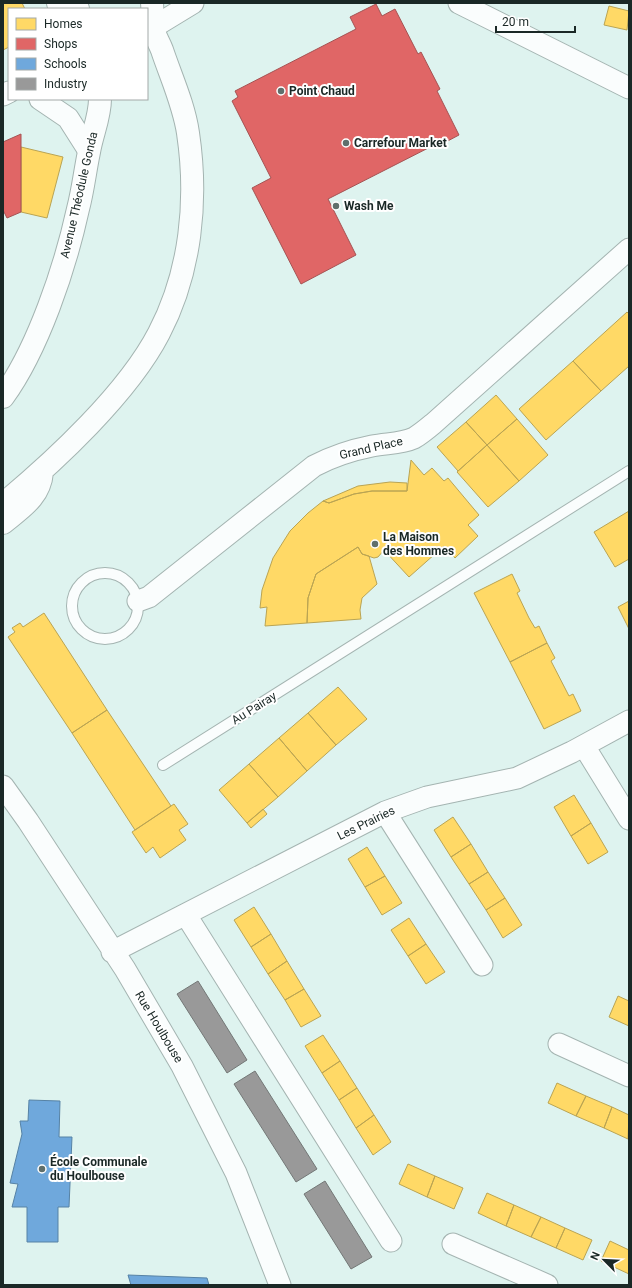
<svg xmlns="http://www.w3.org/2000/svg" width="632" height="1288" font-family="Roboto,sans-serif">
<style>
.homes{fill:#ffd966;stroke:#baa453}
.shops{fill:#e06666;stroke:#a55353}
.schools{fill:#6fa8dc;stroke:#5682a5}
.industry{fill:#999;stroke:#737776}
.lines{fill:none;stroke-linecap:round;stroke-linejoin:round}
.service-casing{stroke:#a4b4b1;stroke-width:12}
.minor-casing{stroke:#a4b4b1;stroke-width:23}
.secondary-casing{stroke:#a4b4b1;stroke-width:24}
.service{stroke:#fafdfd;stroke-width:10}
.minor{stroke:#fafdfd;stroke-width:21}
.secondary{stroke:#fafdfd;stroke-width:22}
.poi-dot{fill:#5f6f6c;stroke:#fff;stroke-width:1.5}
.labels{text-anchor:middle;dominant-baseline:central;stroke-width:4;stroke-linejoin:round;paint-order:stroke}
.poi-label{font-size:12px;font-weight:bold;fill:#1a2826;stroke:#fff;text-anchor:start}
.street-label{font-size:12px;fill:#1a2826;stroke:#fff}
</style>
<rect width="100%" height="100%" fill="#def3ef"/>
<path class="homes" d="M3 3H22L25 9H9V47L3 50Z
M609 6 629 11 627 30 604 25Z
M21 147 63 157 47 218 21 212Z
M627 312 629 314V366L601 391 573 361Z
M573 361 601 391 546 440 519 409Z
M496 395 517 419 487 445 466 422Z
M517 419 548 455 519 481 487 445Z
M466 422 487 445 458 471 437 447Z
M487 445 519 481 488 507 457 472Z
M411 460 424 475 432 468 444 481 448 478 479 515 468 525 478 536 455 558 444 546 409 577 384 550 378 557 374 558 362 554 358 547 316 574 308 598 307 623 265 626 267 607 260 608 262 590 273 558 290 531 308 513 323 501 329 503 354 494 372 491H407Z
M390 482 407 483V491H372L354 494 329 503 323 501 358 486Z
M629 511V559L615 567 594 532Z
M358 547 362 554 369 556 377 584 362 598 360 610 361 619 307 623 308 598 316 574Z
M512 574 520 591 517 593 529 618 535 628 539 626 547 643 510 662 474 593Z
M629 601V629L618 607Z
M44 613 107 710 72 733 8 637 15 632 12 628 20 623 23 627Z
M547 643 555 658 551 661 569 696 573 694 581 711 544 729 510 662Z
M338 687 367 719 336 745 308 713Z
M107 710 171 806 135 830 72 733Z
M308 713 336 745 307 771 279 738Z
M279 738 307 771 278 797 249 764Z
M249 764 278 797 247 823 219 790Z
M574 795 591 823 571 836 554 807Z
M174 804 188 824 179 830 186 840 160 858 153 847 146 853 132 832Z
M263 809 267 814 251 828 247 823Z
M453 817 471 844 451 857 434 830Z
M591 823 608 852 588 864 571 836Z
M471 844 488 872 469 884 451 857Z
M367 847 385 876 365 887 348 859Z
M488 872 505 898 486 910 469 884Z
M385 876 402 903 382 915 365 887Z
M505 898 522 925 503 938 486 910Z
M254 907 271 934 251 947 234 920Z
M409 918 426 944 408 956 391 930Z
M271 934 287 961 268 974 251 947Z
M426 944 445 972 426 984 408 956Z
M287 961 304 989 285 1000 268 974Z
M304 989 321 1016 301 1027 285 1000Z
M618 996 629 1001V1026L609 1017Z
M323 1035 340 1061 322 1073 305 1046Z
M340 1061 357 1088 339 1100 322 1073Z
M557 1083 586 1096 576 1116 548 1103Z
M357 1088 374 1115 356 1128 339 1100Z
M586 1096 612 1107 604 1128 576 1116Z
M612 1107 629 1115 628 1139 604 1128Z
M374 1115 391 1142 373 1155 356 1128Z
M408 1164 435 1176 427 1197 399 1184Z
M435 1176 463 1188 454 1209 427 1197Z
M487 1193 514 1205 506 1226 478 1213Z
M514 1205 541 1217 531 1237 506 1226Z
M541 1217 565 1228 556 1248 531 1237Z
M565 1228 592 1240 583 1260 556 1248Z
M610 1241 629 1250V1274L601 1261Z"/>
<path class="shops" d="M376 4 382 16 395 9 418 54 421 52 440 89 437 91 459 135 442 144 440 142 328 199 356 255 301 284 252 188 271 178 232 101 238 97 235 91 356 29 350 17Z
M21 134V212L7 218 3 210V142Z"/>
<path class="schools" d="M29 1100 60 1101 59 1137H72L69 1207H58V1242H27V1207H12L18 1184 10 1183 22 1134 20 1121H28Z
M128 1275 207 1278 209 1285H131Z"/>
<path class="industry" d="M198 981 247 1060 227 1073 177 994Z
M255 1071 317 1169 296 1182 234 1084Z
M325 1181 372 1257 351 1269 304 1194Z"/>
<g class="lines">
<g class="service-casing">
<path id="service" d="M72 606a33 33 0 1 1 66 0a33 33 0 1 1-66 0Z
M163 765 629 471"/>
</g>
<g class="minor-casing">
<path id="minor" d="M459 3 629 88
M147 31 193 3
M3 95 9 92
M40 99 68 118 89 151
M138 601 149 597 314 466C333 456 352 450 372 446 387 443 401 444 414 438 421 434 428 428 434 423L629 249
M584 746 629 819
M3 786 28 821 125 969 182 1066 236 1173 280 1285
M385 812 482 965
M186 915 391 1241
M112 952 385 812 427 797 517 778 572 752 629 721
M559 1044 629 1076
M453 1244 547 1285"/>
</g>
<g class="secondary-casing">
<path id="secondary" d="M58 3 60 9
M76 3 78 9
M3 397C38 349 65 268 78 209 83 190 85 171 89 152 92 134 100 117 100 99
M3 504C55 461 128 393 159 333 191 272 198 200 188 133 184 105 171 77 162 50 159 42 154 35 153 27 151 20 153 11 152 3
M3 523C21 508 40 497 42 472"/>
</g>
<use href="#service" class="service"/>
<use href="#minor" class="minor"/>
<use href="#secondary" class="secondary"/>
</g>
<g class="poi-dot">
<circle cx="281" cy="91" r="4"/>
<circle cx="346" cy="143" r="4"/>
<circle cx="336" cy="206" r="4"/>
<circle cx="375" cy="544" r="4"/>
<circle cx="42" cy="1169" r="4"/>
</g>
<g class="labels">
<g class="poi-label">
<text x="289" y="91">Point Chaud</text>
<text x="354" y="143">Carrefour Market</text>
<text x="344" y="206">Wash Me</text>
<text x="383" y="537">La Maison<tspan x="383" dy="14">des Hommes</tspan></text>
<text x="50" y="1162">École Communale<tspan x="50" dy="14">du Houlbouse</tspan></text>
</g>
<g class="street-label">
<text transform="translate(79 195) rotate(-77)">Avenue Théodule Gonda</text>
<text transform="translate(371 448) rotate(-13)">Grand Place</text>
<text transform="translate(254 708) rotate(-32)">Au Pairay</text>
<text transform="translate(366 823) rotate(-26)">Les Prairies</text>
<text transform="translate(159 1027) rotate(59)">Rue Houlbouse</text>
</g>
</g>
<rect width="632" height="1288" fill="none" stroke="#1a2826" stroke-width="8"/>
<rect x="8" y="8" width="140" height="92" fill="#ffffff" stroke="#a3a9a8"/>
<rect x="16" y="18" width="20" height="12" fill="#ffd966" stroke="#a3a9a8"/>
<text x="44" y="28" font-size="12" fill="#1a2826">Homes</text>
<rect x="16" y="38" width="20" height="12" fill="#e06666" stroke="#a3a9a8"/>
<text x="44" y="48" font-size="12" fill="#1a2826">Shops</text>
<rect x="16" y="58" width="20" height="12" fill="#6fa8dc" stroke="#a3a9a8"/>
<text x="44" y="68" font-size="12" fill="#1a2826">Schools</text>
<rect x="16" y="78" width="20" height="12" fill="#999999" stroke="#a3a9a8"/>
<text x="44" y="88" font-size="12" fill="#1a2826">Industry</text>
<g transform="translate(604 1260) rotate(294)" stroke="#ffffff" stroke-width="3" paint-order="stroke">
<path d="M0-3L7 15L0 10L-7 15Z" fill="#1a2826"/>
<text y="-6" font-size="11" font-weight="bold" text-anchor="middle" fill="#1a2826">N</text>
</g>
<path d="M496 26v6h79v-6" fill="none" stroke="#1a2826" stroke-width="2"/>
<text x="502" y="26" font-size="12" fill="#1a2826" stroke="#ffffff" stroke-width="3" paint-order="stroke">20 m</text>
</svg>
